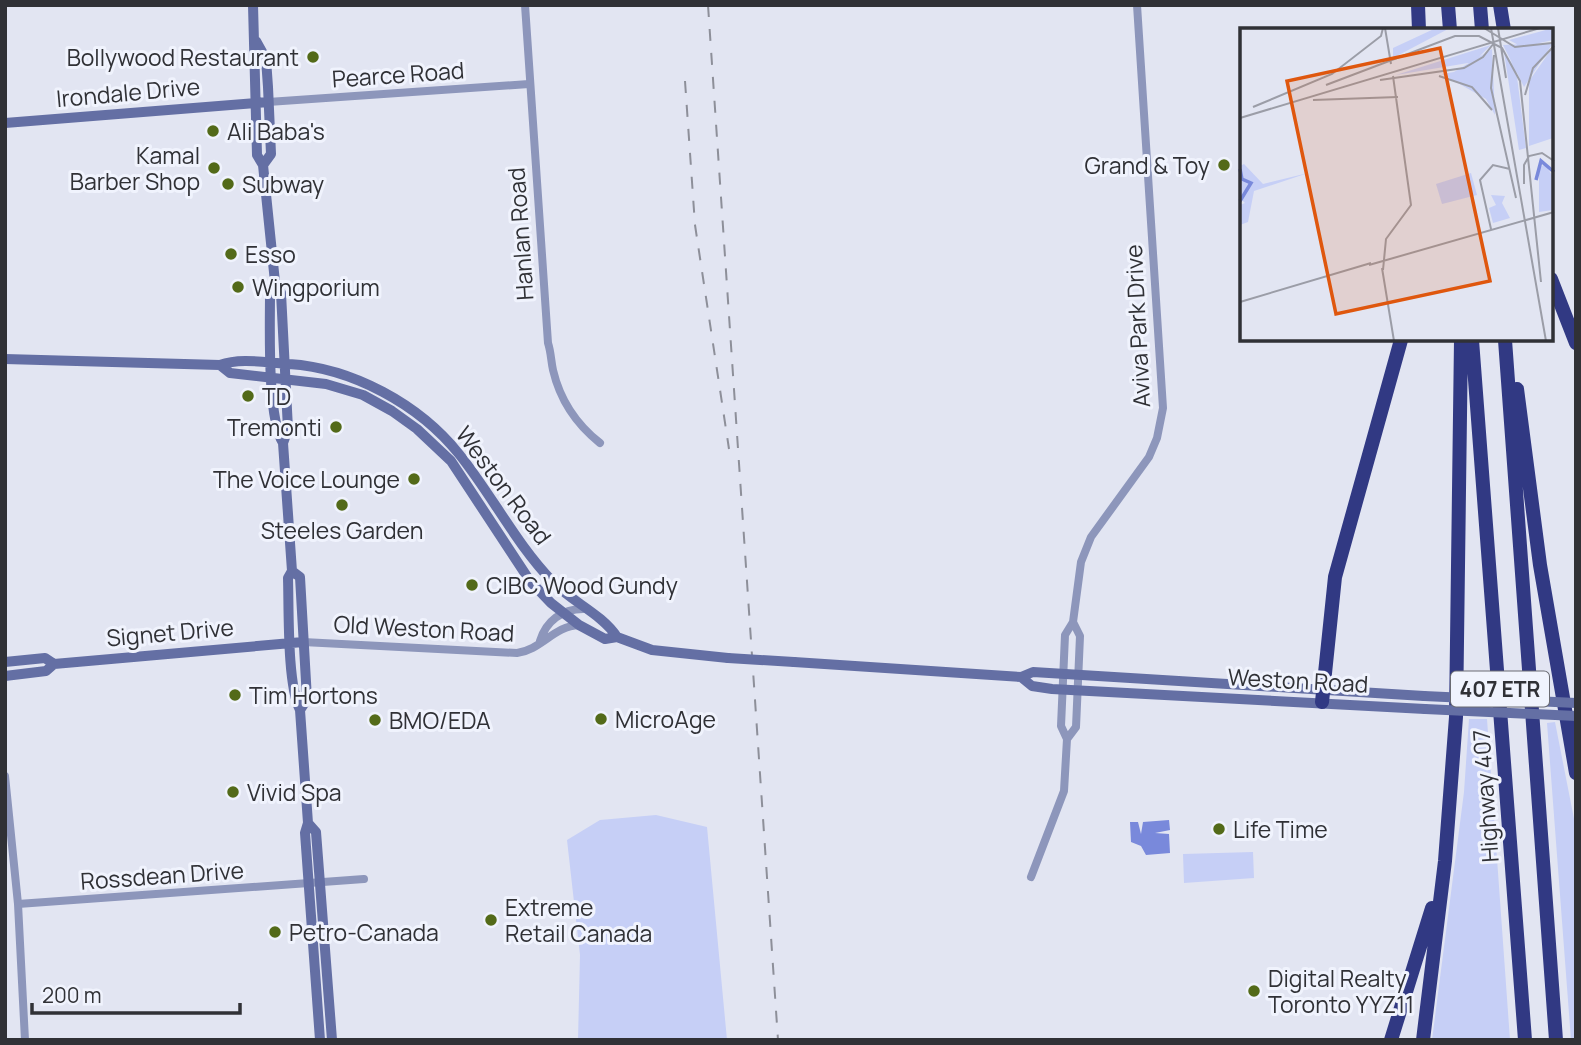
<svg xmlns="http://www.w3.org/2000/svg" width="1581" height="1045" font-family="Manrope,sans-serif">
<style>
.green{fill:#c6cff6}
.water{fill:#7989db}
.lines{fill:none;stroke-linecap:round;stroke-linejoin:round}
.street{stroke:#8d96bb;stroke-width:8}
.secondary{stroke:#646fa4;stroke-width:10}
.highway{stroke:#313983;stroke-width:14}
.rail{stroke:#8d8f99;stroke-width:2;stroke-dasharray:12 12;stroke-linecap:butt}
.secondary-bridge{stroke:#646fa4;stroke-width:10}
.poi-dot{fill:#536a19;stroke:#f0f3fd;stroke-width:2.5}
.labels{text-anchor:middle;dominant-baseline:central;stroke-width:6;stroke-linejoin:round;paint-order:stroke}
.shield{fill:#f0f3fd;stroke:#6a6b72;stroke-width:2}
.shield-label{font-size:21px;font-weight:bold;fill:#303136}
.poi-label{font-size:23px;fill:#303136;stroke:#f0f3fd;text-anchor:start}
.street-label{font-size:23px;fill:#303136;stroke:#f0f3fd}
.inset-river{fill:none;stroke:#7989db;stroke-width:3.5}
.inset-road{fill:none;stroke:#9b9da7;stroke-width:2}
.view{fill:#df570e;fill-opacity:0.15;stroke:#df570e;stroke-width:3.5}
.inset-edge{fill:none;stroke:#303136;stroke-width:3.5}
</style>
<rect width="100%" height="100%" fill="#e2e5f2"/>
<path class="green" d="M1469 719H1487L1510 1040H1432L1464 792Z
M1555 722 1576 829V1040H1571L1547 723Z
M656 815 707 827 727 1040H578L580 955 567 840 600 820Z
M1253 852 1254 878 1184 883 1183 854Z"/>
<path class="water" d="M1169 820 1170 830 1155 833 1169 834 1170 853 1146 855 1141 846 1131 842 1130 822H1138L1141 834 1143 822Z"/>
<g class="lines">
<path class="street" d="M525 5 548 343C551 352 551 361 553 370 560 400 576 424 600 443
M268 102 529 84
M540 641C546 621 562 609 583 609
M303 642 517 653C541 650 554 626 579 625
M1067 739 1061 726 1065 635 1073 622 1081 562 1091 537 1149 457 1157 438 1163 408 1137 5
M5 776 18 904 25 1040
M1031 877 1064 791 1067 739 1076 727 1080 636 1073 622
M18 904 364 879"/>
<path class="secondary" d="M253 5 257 155 263 165 275 282 281 293 288 429 283 443 292 571 288 578C289 609 287 685 300 710L308 823 305 833 320 1040
M256 41 266 59 268 87 271 154 263 165
M5 123 268 102
M275 282 270 294C270 328 267 417 283 443
M5 359 220 365C241 357 267 363 289 364 352 368 419 404 459 454 492 495 516 544 553 582 572 602 602 614 617 637
M220 365 230 373 326 384 363 395 392 411 417 429 451 461 530 581 551 603 579 625 605 639 617 637 652 650 728 658
M292 571 300 577 307 699 300 710
M5 662 45 658 54 664
M794 662 1021 677 1033 672 1424 696
M5 676 46 671 54 664 303 642
M1021 677 1032 686 1052 689 1425 709
M308 823 316 832 332 1040"/>
<path class="highway" d="M1418 5 1419 30
M1448 5 1450 30
M1480 5 1482 30
M1500 5 1504 30
M1551 279 1576 343
M1472 340 1525 1040
M1505 340 1556 1040
M1517 389 1540 565 1576 773
M1322 702 1335 577 1401 340
M1391 1040 1432 908
M1423 1040 1445 861 1456 717 1461 340"/>
<path class="rail" d="M708 5 778 1040
M685 81 695 225 729 449"/>
<path class="secondary-bridge" d="M728 658 794 662
M1424 696 1576 703
M1425 709 1576 716"/>
</g>
<g class="poi-dot">
<circle cx="313" cy="57" r="7"/>
<circle cx="213" cy="131" r="7"/>
<circle cx="1224" cy="165" r="7"/>
<circle cx="214" cy="168" r="7"/>
<circle cx="228" cy="184" r="7"/>
<circle cx="231" cy="254" r="7"/>
<circle cx="238" cy="287" r="7"/>
<circle cx="248" cy="396" r="7"/>
<circle cx="336" cy="427" r="7"/>
<circle cx="414" cy="479" r="7"/>
<circle cx="342" cy="505" r="7"/>
<circle cx="472" cy="585" r="7"/>
<circle cx="235" cy="695" r="7"/>
<circle cx="601" cy="719" r="7"/>
<circle cx="375" cy="720" r="7"/>
<circle cx="233" cy="792" r="7"/>
<circle cx="1219" cy="829" r="7"/>
<circle cx="491" cy="920" r="7"/>
<circle cx="275" cy="932" r="7"/>
<circle cx="1254" cy="991" r="7"/>
</g>
<g class="labels">
<rect class="shield" x="1451" y="671.5" width="98" height="35" rx="5"/>
<g class="shield-label">
<text x="1500" y="689">407 ETR</text>
</g>
<g class="poi-label">
<text x="299" y="57" text-anchor="end">Bollywood Restaurant</text>
<text x="227" y="131">Ali Baba's</text>
<text x="200" y="155" text-anchor="end">Kamal<tspan x="200" dy="26">Barber Shop</tspan></text>
<text x="1210" y="165" text-anchor="end">Grand &amp; Toy</text>
<text x="242" y="184">Subway</text>
<text x="245" y="254">Esso</text>
<text x="252" y="287">Wingporium</text>
<text x="262" y="396">TD</text>
<text x="322" y="427" text-anchor="end">Tremonti</text>
<text x="400" y="479" text-anchor="end">The Voice Lounge</text>
<text x="342" y="530" text-anchor="middle">Steeles Garden</text>
<text x="486" y="585">CIBC Wood Gundy</text>
<text x="249" y="695">Tim Hortons</text>
<text x="615" y="719">MicroAge</text>
<text x="389" y="720">BMO/EDA</text>
<text x="247" y="792">Vivid Spa</text>
<text x="1233" y="829">Life Time</text>
<text x="505" y="907">Extreme<tspan x="505" dy="26">Retail Canada</tspan></text>
<text x="289" y="932">Petro-Canada</text>
<text x="1268" y="978">Digital Realty<tspan x="1268" dy="26">Toronto YYZ11</tspan></text>
</g>
<g class="street-label">
<text transform="translate(398 74) rotate(-4)">Pearce Road</text>
<text transform="translate(128 92) rotate(-5)">Irondale Drive</text>
<text transform="translate(520 234) rotate(-94)">Hanlan Road</text>
<text transform="translate(1137 326) rotate(-93)">Aviva Park Drive</text>
<text transform="translate(504 485) rotate(53)">Weston Road</text>
<text transform="translate(424 628) rotate(3)">Old Weston Road</text>
<text transform="translate(170 632) rotate(-5)">Signet Drive</text>
<text transform="translate(1298 680) rotate(3)">Weston Road</text>
<text transform="translate(1485 796) rotate(-94)">Highway 407</text>
<text transform="translate(162 875) rotate(-4)">Rossdean Drive</text>
</g>
</g>
<g transform="translate(1240 28)">
<rect width="313" height="313" fill="#e2e5f2"/>
<path d="M196 0H210L153 30V20ZM313 0V12L282 19 269 12ZM313 15 284 59 263 17ZM251 17 234 34 156 47ZM313 19V110L289 118V53ZM252 21 255 87 246 71 202 46 214 44ZM264 24 276 41 286 120 279 122ZM4 136 23 156 68 145 14 163 8 194 0 197V177L5 175 0 170V138ZM305 136 313 149V182L299 184V140ZM231 145 237 167 202 176 196 156ZM251 167 265 168 262 175 270 190 253 195 249 180 256 177Z" fill="#c6cff6"/>
<path class="inset-river" d="M0 141 2 151 11 155 0 173M296 152 301 133 314 144"/>
<path class="inset-road" d="M145 0 151 36M244 0 275 19 312 15M251 0 306 313M258 0 266 50M254 27 251 60 276 170M199 48 232 59 252 82M140 52 224 40 243 29 254 15M86 57 215 8H239L262 20 280 53 301 254M285 67 293 40 314 18M73 72 158 69M13 79 92 46 141 8 143 0M0 90 300 0M284 156V137L289 128 302 125 314 133M251 201 240 152 253 137 270 141M129 237 314 184M142 240 154 313M143 242 146 211 171 177 153 48M0 274 131 235"/>
<path class="view" d="M200 20 250 253 96 286 47 53Z"/>
<rect width="313" height="313" class="inset-edge"/>
</g>
<rect width="1581" height="1045" fill="none" stroke="#303136" stroke-width="14"/>
<path d="M32 1003v10h208v-10" fill="none" stroke="#303136" stroke-width="3.5"/>
<text x="42" y="1003" font-size="21" fill="#303136" stroke="#f0f3fd" stroke-width="5" paint-order="stroke">200 m</text>
</svg>
